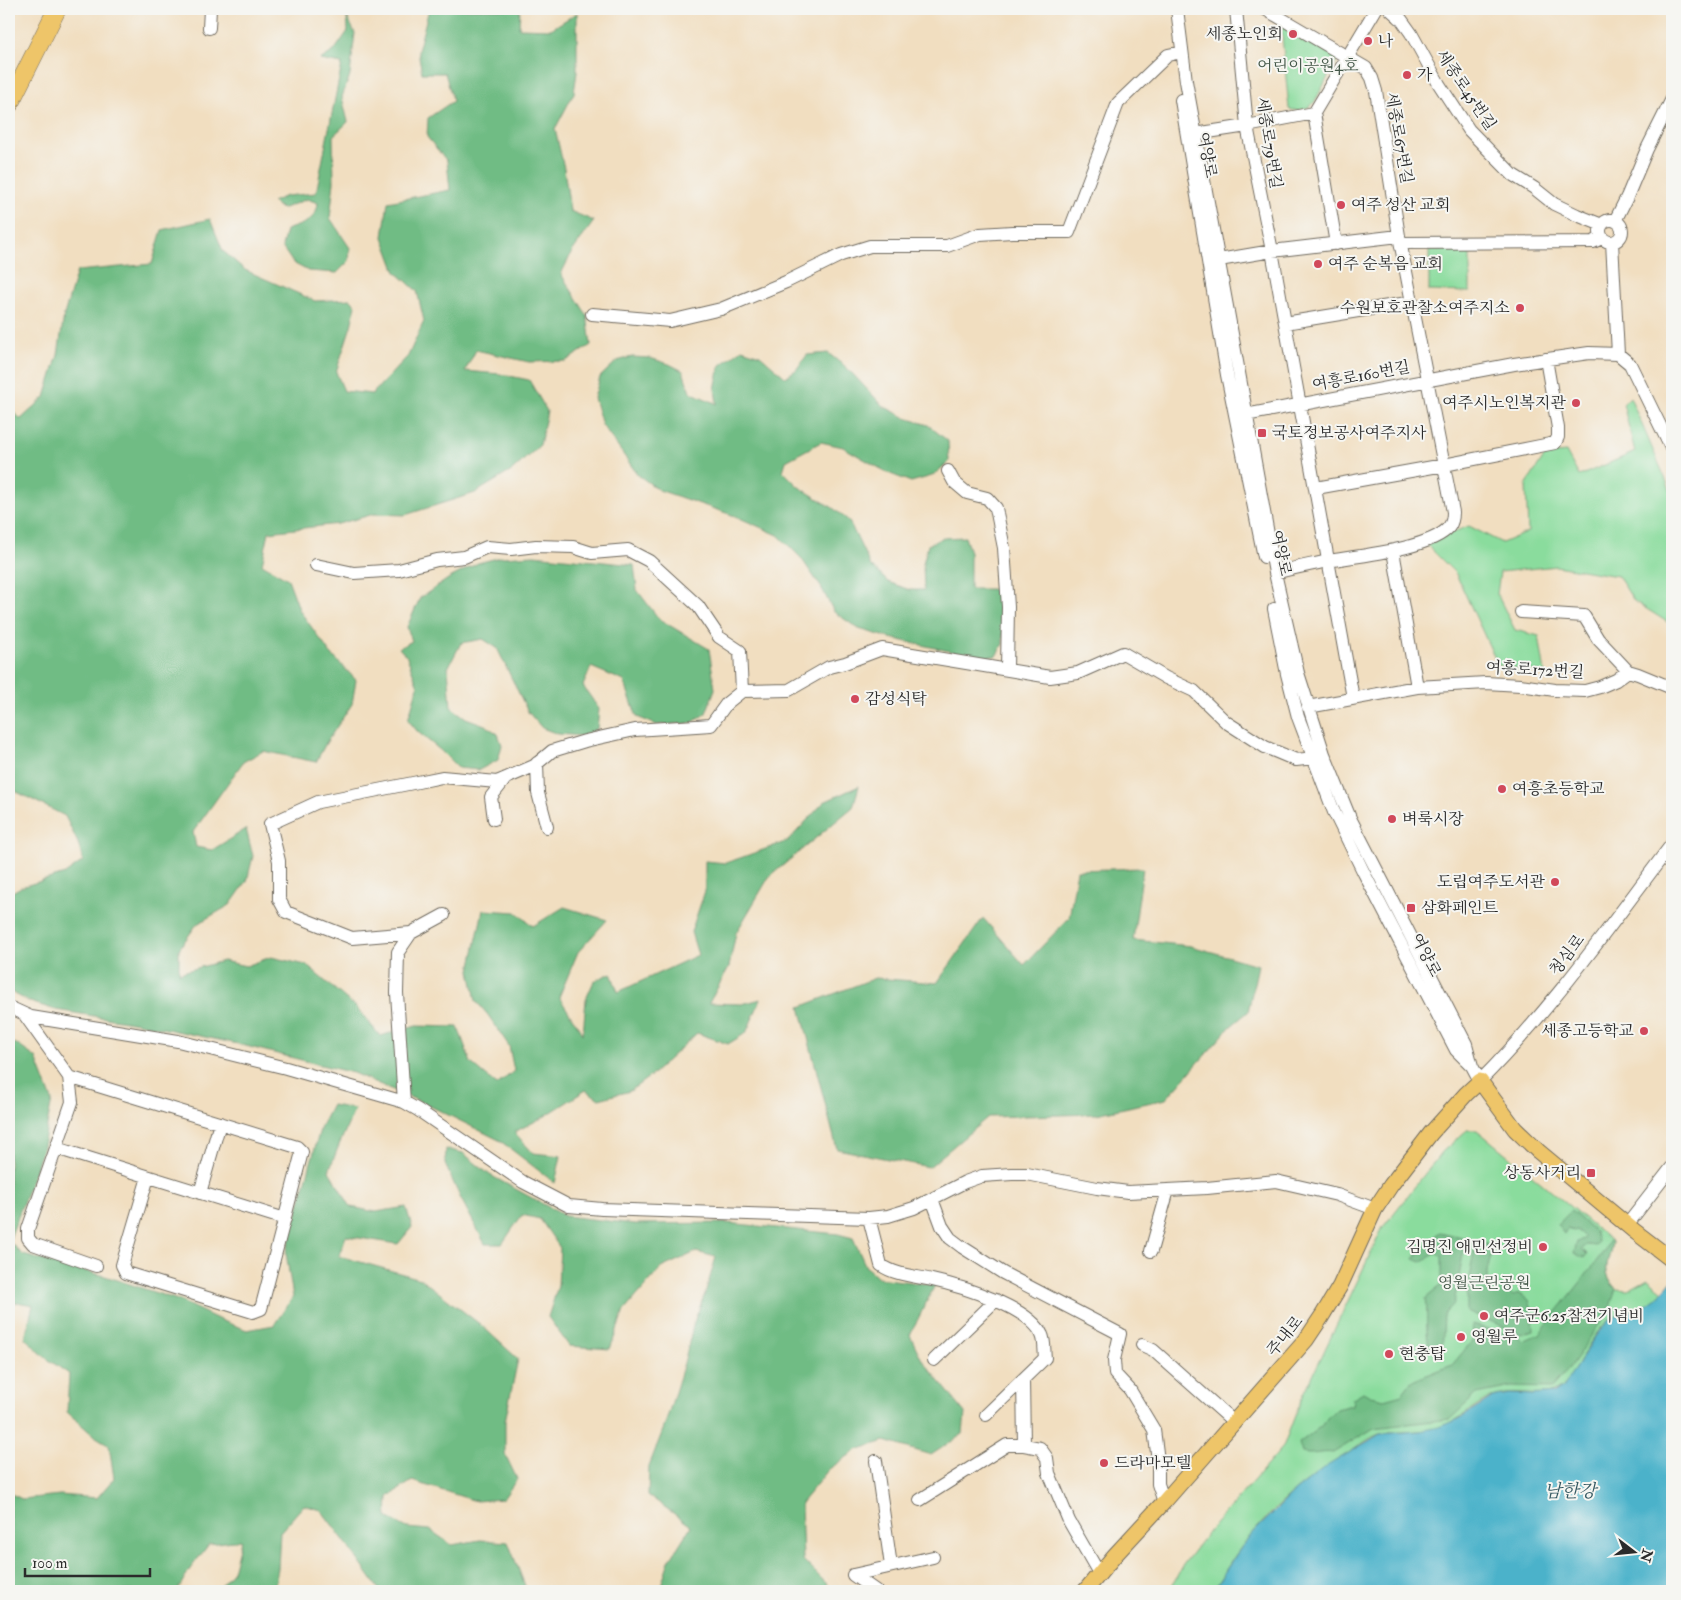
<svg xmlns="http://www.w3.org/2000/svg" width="1681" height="1600" font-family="'IM FELL Double Pica','Noto Serif KR',serif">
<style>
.green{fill:#8adc9d;stroke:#5a8464}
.forest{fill:#6fbc84;stroke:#4d7458}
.water{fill:#4bb2ca;stroke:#3b6e7a}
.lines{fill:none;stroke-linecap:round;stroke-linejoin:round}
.minor-casing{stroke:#706a5f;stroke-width:14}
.major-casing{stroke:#706a5f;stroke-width:17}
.highway-casing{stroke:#706a5f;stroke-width:19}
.minor{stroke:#fff;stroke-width:12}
.major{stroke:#eec569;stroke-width:15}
.highway{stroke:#eec569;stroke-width:18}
.poi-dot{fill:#d1495b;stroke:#f6f6f2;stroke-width:2}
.labels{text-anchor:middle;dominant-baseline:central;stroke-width:4;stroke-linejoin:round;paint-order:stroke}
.poi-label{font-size:16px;fill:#2b2b2b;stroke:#f6f6f2;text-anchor:start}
.park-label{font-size:16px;fill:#435748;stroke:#f6f6f2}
.street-label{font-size:16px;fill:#2b2b2b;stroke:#f6f6f2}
.water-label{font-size:18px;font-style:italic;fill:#365a63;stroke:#f6f6f2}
</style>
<rect width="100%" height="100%" fill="#f6f6f2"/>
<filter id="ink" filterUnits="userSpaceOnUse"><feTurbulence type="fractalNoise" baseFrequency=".02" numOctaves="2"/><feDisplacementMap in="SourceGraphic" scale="10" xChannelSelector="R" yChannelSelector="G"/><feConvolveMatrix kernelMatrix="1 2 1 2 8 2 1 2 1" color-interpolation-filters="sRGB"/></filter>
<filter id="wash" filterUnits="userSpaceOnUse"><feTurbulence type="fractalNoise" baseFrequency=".0096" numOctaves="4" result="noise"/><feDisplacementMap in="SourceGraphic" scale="20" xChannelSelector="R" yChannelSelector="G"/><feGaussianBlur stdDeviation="1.12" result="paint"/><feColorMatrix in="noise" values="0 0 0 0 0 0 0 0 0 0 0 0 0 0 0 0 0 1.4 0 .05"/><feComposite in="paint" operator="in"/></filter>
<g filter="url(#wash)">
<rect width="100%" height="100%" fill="#f1dec0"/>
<path class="green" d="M1282 24 1338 58 1314 103C1308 109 1297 112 1289 109L1281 26Z
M1429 249H1470V292L1429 291Z
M1630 397 1672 494V625L1634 601 1618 576 1556 566 1500 572 1497 594 1515 630 1539 636 1545 673 1498 665 1456 574 1425 543 1469 526 1502 543 1528 532 1526 485 1546 454 1566 452 1579 476 1635 452 1623 404Z
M1467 1130H1477L1612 1241C1610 1262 1599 1270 1616 1289L1628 1290 1648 1279 1663 1291C1646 1312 1632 1306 1612 1318 1593 1330 1578 1366 1565 1385 1543 1403 1520 1388 1496 1396 1477 1403 1462 1419 1443 1426 1431 1431 1415 1431 1402 1432 1394 1432 1386 1432 1379 1434 1369 1438 1359 1446 1350 1452 1313 1474 1279 1502 1251 1535 1236 1552 1225 1572 1212 1591H1169L1183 1565 1205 1536 1283 1447 1301 1400 1383 1227 1442 1152Z"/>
<path class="forest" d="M429 9H520L519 28 551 29 577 13V72L574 93 555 129 564 168 570 211 594 221 572 252 561 274 587 315 591 345 566 361 529 362 476 350 465 371 500 374 529 380 547 411 540 445 513 470 475 493 405 515 374 514 338 524 269 532 262 564 288 579 300 611 330 653 356 680 352 704 326 743 316 762 263 751 243 762 193 832 196 847 212 850 246 829 253 856 247 881 230 905 197 924 179 949V973L223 961 246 966 271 957 306 965 358 1009 380 1036 416 1026 458 1027 471 1063 497 1085 514 1071 509 1046 488 1015 476 1001 470 970 483 910 516 912 533 926 564 907 607 920 578 952 559 997 583 1034 586 999 594 981 611 973 618 992 698 955 691 932 705 891V861L726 863 788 841 824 802 859 786 853 807 769 877 736 933 729 967 709 1003 742 1004 761 999 746 1033 728 1044 697 1033 653 1074 630 1091 599 1099 586 1090 542 1118 514 1132 533 1153 561 1156 555 1183 499 1140 426 1104 353 1073 238 1044 138 1023 56 1010 30 1002 9 991V894L21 887 65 874 83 861 78 843 65 816 9 788V409L21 419 45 397 58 355 64 315 77 271 152 264 162 230 210 219 223 251 245 270 315 301 350 299 356 305 351 326 336 372 344 391 372 394 408 356 424 321 417 291 396 272 383 237 388 202 450 190 447 161 427 137 428 118 453 101 445 73H422L418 51Z
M347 17 355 33 350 75 342 97 348 122 333 136 334 182 330 218 350 248 349 261 337 273 308 271 293 263 282 247 286 230C302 224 316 222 318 203L307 199 282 209 272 202 286 196 316 193 342 64 320 60 334 51 348 31Z
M742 349 760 355 785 377 796 370 807 355 828 353 847 368 883 406 906 418 928 425 948 441 949 462 932 476 911 482 888 473 843 447 821 442 786 461 783 471 799 487 833 508 849 521 870 565 888 582 910 590H924L923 563 928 545 942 538 965 537 970 552V589H991L1003 593V644L996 656 976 657 890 638 859 629 834 612 821 587 801 558 778 535 735 516 659 490 638 475 602 425 594 398 600 377 617 361 632 357 650 358 669 364 683 371 690 392 717 404 715 389 720 366Z
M534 555 634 565 637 590 659 619 709 649 715 689 706 713 692 723 657 725 637 717 624 681 591 667 583 686 599 709 597 729 582 736 558 734 542 728 528 712 497 648 483 639 461 643 448 668 451 707 466 718 485 725 498 734 502 745 498 760 479 770 458 768 440 750 418 732 408 720 418 686 407 657 399 648 412 641 407 627 420 598 448 579 478 563 501 557Z
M1143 868 1133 940 1191 946 1258 965 1248 1012 1231 1026 1166 1099 1096 1114 988 1117 929 1167 837 1149 800 1007 875 978 937 983 983 918 1024 965 1069 918 1077 870Z
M15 1043 36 1058 52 1100 42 1151 9 1241 23 1255 105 1276 178 1300 220 1320 247 1330 274 1325 293 1297 286 1253 321 1126 332 1105 355 1109 339 1145 329 1171 351 1207 376 1212 406 1207 412 1227 398 1244 346 1236 339 1256 421 1279 481 1325 518 1359 505 1421V1454L517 1479 503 1499 476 1501 412 1481 388 1497 387 1517 407 1528 430 1530 452 1545 480 1540 508 1542 527 1591H380L346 1543 321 1510 304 1505 280 1532 278 1568 274 1591H216L233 1571 241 1540 209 1544 190 1569 177 1591H9V1493L22 1499 60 1495 97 1498 114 1478 109 1445 93 1435 67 1412 69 1374 46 1358 25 1338 33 1305 17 1302 9 1307V1046Z
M446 1149 463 1153 490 1175 565 1216 635 1224 727 1223 838 1234 853 1238 866 1267 878 1278 935 1285 910 1335 921 1358 965 1413 963 1434 931 1455 885 1441 857 1450 829 1469 801 1503 803 1560 834 1591H659L669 1561 691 1526 648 1495 649 1466 665 1425 684 1363 694 1322 706 1291 716 1257 696 1252 661 1268 624 1311 610 1349 569 1346 548 1317 558 1286 560 1248 540 1219 522 1215 502 1244H485L460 1197 445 1164Z
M1571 1211 1595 1231 1598 1241 1596 1246 1587 1245 1582 1249 1587 1254 1584 1258 1574 1253 1577 1242 1585 1238 1579 1232 1567 1229 1564 1234 1557 1225Z
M1440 1232 1466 1238 1454 1304 1444 1314 1442 1354H1437C1434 1351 1430 1347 1429 1344 1425 1332 1428 1312 1426 1298L1442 1285V1255L1435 1254 1421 1262 1414 1259 1417 1254Z
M1610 1239 1612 1241C1610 1262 1599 1270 1616 1289L1609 1310 1567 1371 1552 1388 1511 1387 1477 1394 1450 1419 1374 1428 1333 1453C1321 1451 1314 1456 1302 1453L1299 1443 1324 1424 1327 1418 1336 1409 1352 1405 1353 1398 1363 1392 1370 1396 1384 1399 1402 1394 1412 1381 1452 1365 1473 1340 1472 1325 1517 1336 1523 1341 1539 1334 1580 1283 1604 1251Z
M1476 1240 1484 1241 1492 1250 1487 1271V1283C1498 1283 1505 1288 1513 1296L1519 1294 1529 1300 1531 1306 1533 1330 1520 1334 1467 1311V1290Z"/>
<path class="water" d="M1672 1280V1591H1212L1238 1552 1252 1534 1293 1493 1327 1466 1380 1434 1420 1431 1440 1427 1459 1419 1496 1396 1510 1394 1533 1395 1554 1393 1565 1385 1594 1338 1607 1322 1614 1317 1644 1307 1658 1297Z"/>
</g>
<g filter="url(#ink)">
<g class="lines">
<g class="minor-casing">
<path id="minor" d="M1177 9 1186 81 1236 356 1275 573 1298 673 1324 754 1350 818 1466 1044 1472 1066 1480 1081C1552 1009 1611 924 1672 844
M1236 9 1247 126 1272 251 1353 698
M1265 9 1366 68 1372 78 1376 91 1399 236 1453 512C1453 518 1452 523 1449 527 1431 549 1356 556 1328 561 1310 565 1293 568 1275 573
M1390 9 1401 19 1411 33 1439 84 1469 130 1513 175 1534 188 1554 204 1577 215 1602 225
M209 28 210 9
M1181 100 1227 375 1264 557
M1314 113 1336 244
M1195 134 1247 126 1314 113 1376 9
M1600 231a11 11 0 1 1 22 0a11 11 0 1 1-22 0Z
M1615 221 1627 197 1647 149 1672 99
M1612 242 1618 354
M1401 243 1593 242 1602 238
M1219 260 1272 251 1399 236
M592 314 670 321 721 309 786 282 841 255 870 246H947L980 234 1012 232H1069L1118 103 1168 55 1182 52
M1285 323 1413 302
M1240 416 1514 364 1589 353 1618 354 1630 364 1672 450
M948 471 954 482 967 493 987 498 996 508 1004 548 1008 607 1007 670
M1316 488 1444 465 1555 443 1558 437V428L1546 359
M1393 551 1417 687
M316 565 354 573 399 570 437 560 464 557 487 547 511 549 536 546 573 547 592 553 628 550 649 561 698 606 719 637 740 651 742 691
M1274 609 1287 674 1298 717 1334 812 1364 873 1456 1050 1472 1066
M1521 612 1584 616 1598 639 1628 671
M1308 707 1417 687 1486 683 1520 685 1555 690 1585 691 1600 687 1616 680 1628 671 1638 674 1672 688
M537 763 538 793 547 827
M494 819 491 797 506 778
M444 915 411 933 352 938 286 912 279 899V861L270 824 318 802 418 782 442 777 497 782 534 766 552 751 585 741 635 730 711 725 727 703 742 691 789 690 829 667 845 663 882 649 1050 677 1078 673 1123 653 1166 678 1194 691 1226 722 1265 747 1296 760 1314 758 1324 754
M9 1007 31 1017 178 1041 286 1068 404 1102 418 1110 523 1182 569 1206 602 1209 869 1218 888 1216 914 1208 965 1182 982 1176 1012 1174H1027L1097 1188 1128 1192 1207 1188 1276 1181 1337 1195 1375 1209
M24 1014 69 1077 72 1102 28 1229V1238L33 1244 96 1266
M69 1077 297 1147 302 1152 261 1309 253 1312 126 1273 122 1265 148 1177
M404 1102 397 993 398 952 411 933
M56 1148 285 1219
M200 1193 220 1123
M932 1199 942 1226 950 1238 962 1247 1003 1273 1120 1334 1114 1360 1115 1374 1130 1390 1154 1430 1158 1460V1484L1164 1502
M869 1218 881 1265C895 1275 915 1276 932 1280 960 1286 1030 1307 1042 1335 1045 1341 1044 1351 1045 1358L986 1415
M1627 1225 1672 1167
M1151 1251 1168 1190
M1142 1345 1153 1350 1234 1422
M934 1360 996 1300
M1023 1379 1024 1445
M876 1461 891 1566
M920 1500 1007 1445H1024L1040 1448 1047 1458 1049 1473 1069 1521 1100 1575
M853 1575 933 1557
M853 1575 876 1591"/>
</g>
<g class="major-casing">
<path id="major" d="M1085 1591 1115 1555 1164 1502 1306 1340 1322 1316 1340 1286 1375 1209 1391 1185 1431 1133 1466 1094 1480 1081 1515 1129 1538 1151 1633 1230 1672 1260"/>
</g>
<g class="highway-casing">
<path id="highway" d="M9 105 57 9"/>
</g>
<use href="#minor" class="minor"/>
<use href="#major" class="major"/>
<use href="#highway" class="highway"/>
</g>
</g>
<g class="poi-dot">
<circle cx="1293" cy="34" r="5"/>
<circle cx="1368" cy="41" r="5"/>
<circle cx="1407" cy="75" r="5"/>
<circle cx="1341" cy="205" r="5"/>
<circle cx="1318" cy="264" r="5"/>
<circle cx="1520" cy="308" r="5"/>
<circle cx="1576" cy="403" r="5"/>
<rect x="1257" y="428" width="10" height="10" rx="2.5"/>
<circle cx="855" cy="699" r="5"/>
<circle cx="1502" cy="789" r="5"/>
<circle cx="1392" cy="819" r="5"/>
<circle cx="1555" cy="882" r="5"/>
<rect x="1406" y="903" width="10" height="10" rx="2.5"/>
<circle cx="1644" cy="1031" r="5"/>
<rect x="1586" y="1168" width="10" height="10" rx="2.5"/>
<circle cx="1543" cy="1247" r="5"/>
<circle cx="1484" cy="1316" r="5"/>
<circle cx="1461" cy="1337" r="5"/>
<circle cx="1389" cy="1354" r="5"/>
<circle cx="1104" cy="1463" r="5"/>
</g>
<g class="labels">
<g class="poi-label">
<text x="1283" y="34" text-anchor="end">세종노인회</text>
<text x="1378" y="41">나</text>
<text x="1417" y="75">가</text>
<text x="1351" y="205">여주 성산 교회</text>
<text x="1328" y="264">여주 순복음 교회</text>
<text x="1510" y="308" text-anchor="end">수원보호관찰소여주지소</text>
<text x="1566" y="403" text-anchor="end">여주시노인복지관</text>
<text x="1272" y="433">국토정보공사여주지사</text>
<text x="865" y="699">감성식탁</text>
<text x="1512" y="789">여흥초등학교</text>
<text x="1402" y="819">벼룩시장</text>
<text x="1545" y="882" text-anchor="end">도립여주도서관</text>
<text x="1421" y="908">삼화페인트</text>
<text x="1634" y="1031" text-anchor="end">세종고등학교</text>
<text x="1581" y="1173" text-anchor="end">상동사거리</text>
<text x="1533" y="1247" text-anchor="end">김명진 애민선정비</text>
<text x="1494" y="1316">여주군6.25참전기념비</text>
<text x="1471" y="1337">영월루</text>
<text x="1399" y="1354">현충탑</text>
<text x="1114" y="1463">드라마모텔</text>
</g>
<g class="park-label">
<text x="1308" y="66">어린이공원4호</text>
<text x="1484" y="1283">영월근린공원</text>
</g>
<g class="street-label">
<text transform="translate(1466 90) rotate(56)">세종로45번길</text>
<text transform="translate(1399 138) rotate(80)">세종로67번길</text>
<text transform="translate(1269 143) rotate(81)">세종로79번길</text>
<text transform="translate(1207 155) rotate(80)">여양로</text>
<text transform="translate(1361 376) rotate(-11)">여흥로160번길</text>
<text transform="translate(1281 553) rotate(78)">여양로</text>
<text transform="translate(1535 670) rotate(3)">여흥로172번길</text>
<text transform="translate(1426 955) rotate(63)">여양로</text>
<text transform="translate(1567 955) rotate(-53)">청심로</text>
<text transform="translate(1285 1336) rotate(-51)">주내로</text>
</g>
<g class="water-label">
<text x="1570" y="1491">남한강</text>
</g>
</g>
<rect width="1681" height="1600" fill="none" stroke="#f6f6f2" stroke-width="30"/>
<g transform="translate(1634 1552) rotate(106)" stroke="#f6f6f2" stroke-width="4" paint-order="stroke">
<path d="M0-4L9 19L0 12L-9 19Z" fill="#2b2b2b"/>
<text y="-8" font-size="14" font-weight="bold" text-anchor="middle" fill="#2b2b2b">N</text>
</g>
<path d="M25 1568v8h125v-8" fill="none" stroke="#2b2b2b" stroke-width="2.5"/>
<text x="32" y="1568" font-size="15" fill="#2b2b2b" stroke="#f6f6f2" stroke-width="4" paint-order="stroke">100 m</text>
</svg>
